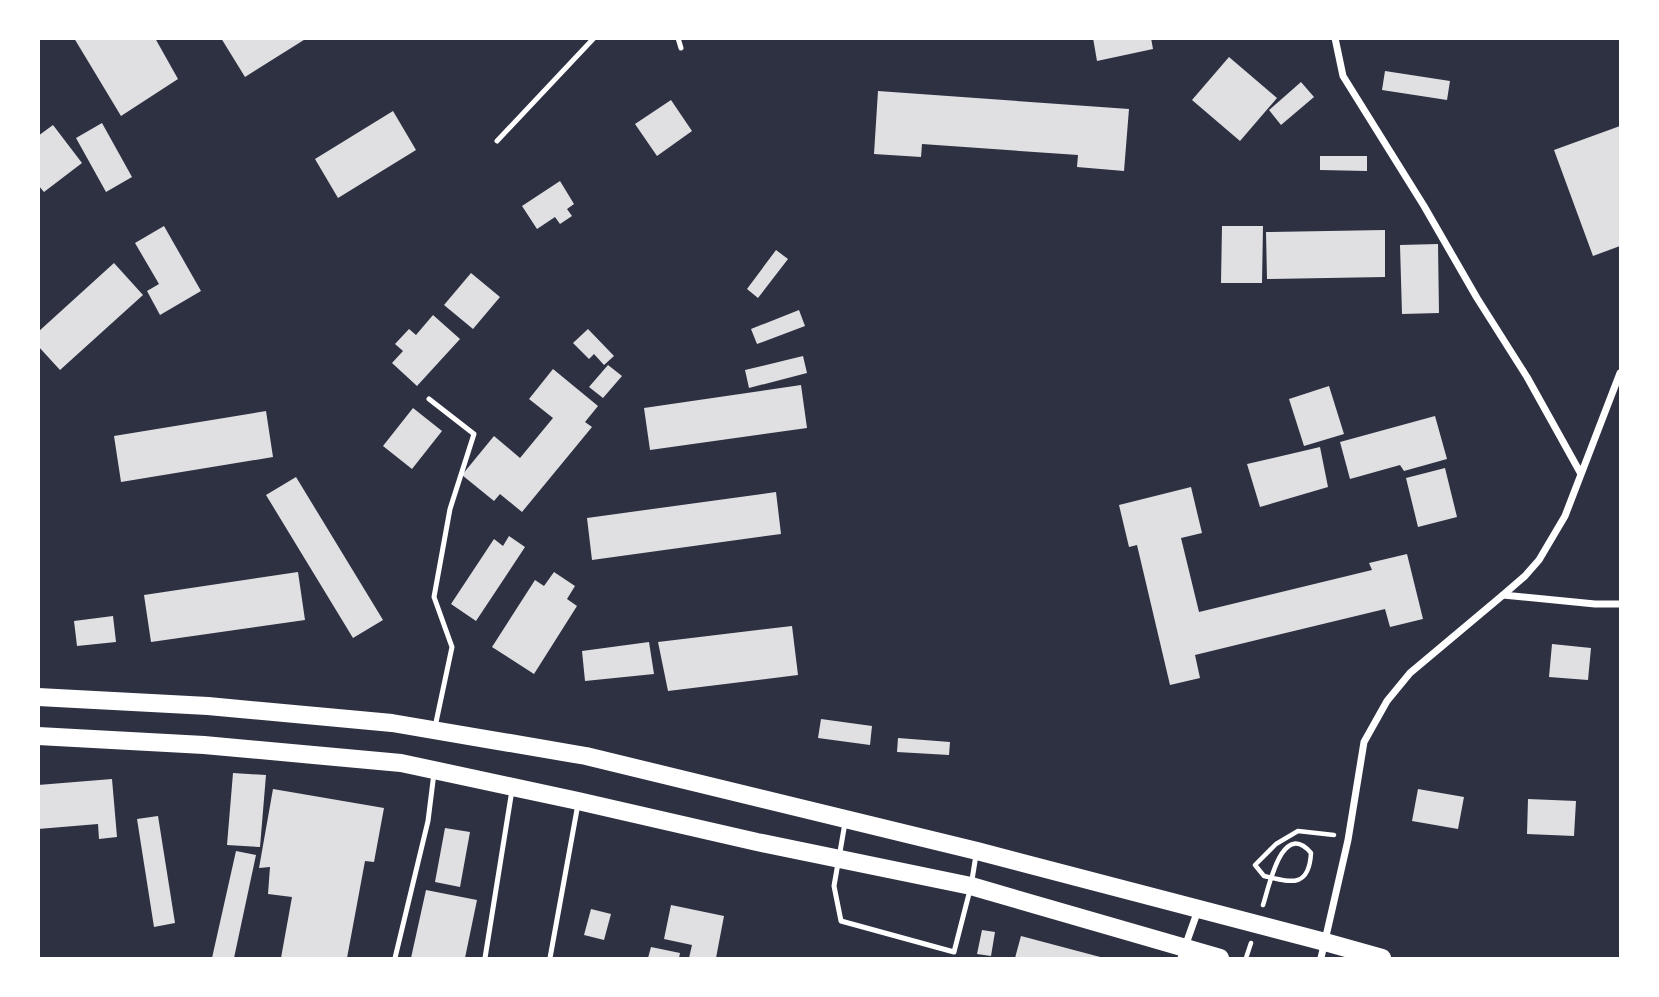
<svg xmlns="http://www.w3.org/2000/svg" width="1659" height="997" font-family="Cabin,sans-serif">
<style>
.building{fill:#e0e0e3}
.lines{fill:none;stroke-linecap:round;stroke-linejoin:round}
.path{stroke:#fff;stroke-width:4.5}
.service{stroke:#fff;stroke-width:5}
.minor{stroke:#fff;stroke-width:7}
.primary{stroke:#fff;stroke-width:18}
</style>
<rect width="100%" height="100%" fill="#2d3142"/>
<path class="building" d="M74 38H155L178 79 121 116Z
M221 38H307L245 77Z
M1093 38H1151L1153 49 1097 61Z
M1229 57 1277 98 1240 141 1192 100Z
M1385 71 1450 81 1447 100 1382 90Z
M1301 82 1314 97 1281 125 1269 110Z
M878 91 1129 109 1124 171 1077 167 1078 155 922 144 921 157 874 154Z
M671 100 692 131 657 156 635 124Z
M393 111 416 150 338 198 315 159Z
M102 123 132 177 106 192 76 138Z
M53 125 82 163 44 192 38 185V136Z
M1620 126V246L1593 256 1554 150Z
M1320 156H1367V171L1320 170Z
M560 181 574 204 567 209 572 216 560 224 555 217 537 229 522 206Z
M164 226 201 291 160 315 147 291 159 284 135 243Z
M1222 226H1263L1262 283H1221Z
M1385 230V277L1267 279 1266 232Z
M1438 244 1439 313 1402 314 1400 245Z
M776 250 788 259 758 298 747 289Z
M114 263 143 295 60 370 38 346V332Z
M471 273 500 297 473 329 444 305Z
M799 310 805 326 757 344 751 329Z
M433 315 460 339 417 386 392 363 403 351 395 344 409 329 416 335Z
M588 329 614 356 604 365 594 354 589 359 573 343Z
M803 356 807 373 749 388 745 370Z
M608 365 622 376 603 398 589 387Z
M553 369 598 406 585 422 592 427 522 512 500 494 494 501 462 475 494 436 520 458 553 418 529 399Z
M801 385 807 428 650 450 644 408Z
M1329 386 1344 434 1304 446 1289 399Z
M413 408 442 431 412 469 383 446Z
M266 411 273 457 121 482 114 436Z
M1435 416 1447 459 1404 471 1400 465 1350 479 1340 442Z
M1320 447 1328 487 1260 507 1247 464Z
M1445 468 1457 517 1418 527 1406 478Z
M296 477 383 620 353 638 266 495Z
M1191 487 1202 533 1181 538 1199 612 1372 570 1369 563 1407 554 1423 619 1390 627 1385 609 1195 655 1200 678 1170 685 1137 545 1129 547 1119 505Z
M776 492 781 534 592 560 587 518Z
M509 536 525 547 476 621 451 604 494 539 503 546Z
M298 572 305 620 151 642 144 595Z
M554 572 575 586 567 599 577 606 534 674 492 647 535 580 544 586Z
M113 616 116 642 77 646 74 621Z
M792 626 798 675 668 691 658 642Z
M649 642 654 674 585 681 582 651Z
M1552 644 1591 648 1588 680 1549 677Z
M821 719 872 726 870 745 818 738Z
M898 738 950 742 949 755 897 752Z
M233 773 266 775 260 847 227 845Z
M112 779 117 837 99 839 98 824 38 829V785Z
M273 789 384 808 374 862 365 861 347 958 335 957V958H281L292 897 268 894 270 867 259 868Z
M1418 789 1464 797 1458 829 1412 821Z
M1528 799 1576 801 1574 836 1527 834Z
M158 816 175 923 154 927 137 819Z
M445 828 470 832 460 887 435 882Z
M236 851 256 855 234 958H212Z
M426 890 477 900 465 958H411Z
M671 905 724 916 716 958H689L692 945 664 939Z
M591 909 611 914 604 940 584 935Z
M982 930 995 932 991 956 977 954Z
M1021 936 1104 958H1015Z
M651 947 680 953 679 958H648Z"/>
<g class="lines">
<path class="path" d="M1263 905C1269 887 1282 819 1311 853 1309 889 1290 882 1264 876L1255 865 1276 844 1298 831 1334 835
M1246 958 1251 943"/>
<path class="service" d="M678 38 681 48
M497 141 594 38
M429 399 474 434 450 509 434 597 452 647 435 727
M845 823 834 886 841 921 954 952 971 886 976 855
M395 958 428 821 434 773
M485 958 512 790
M550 958 578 804"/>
<path class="minor" d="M1335 38 1343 76 1424 206 1477 298 1527 377 1581 474
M1503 595 1595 604H1620
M1181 958 1198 910
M1321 958 1348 840 1364 742 1387 701 1410 673 1503 595 1525 576 1539 560 1565 516 1620 373"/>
<path class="primary" d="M38 697 208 706 392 723 586 756 977 851 1325 942 1382 958
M38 736 204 745 401 763 578 801 757 842 971 886 1220 958"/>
</g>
<rect width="1659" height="997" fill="none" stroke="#ffffff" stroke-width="80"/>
</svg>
